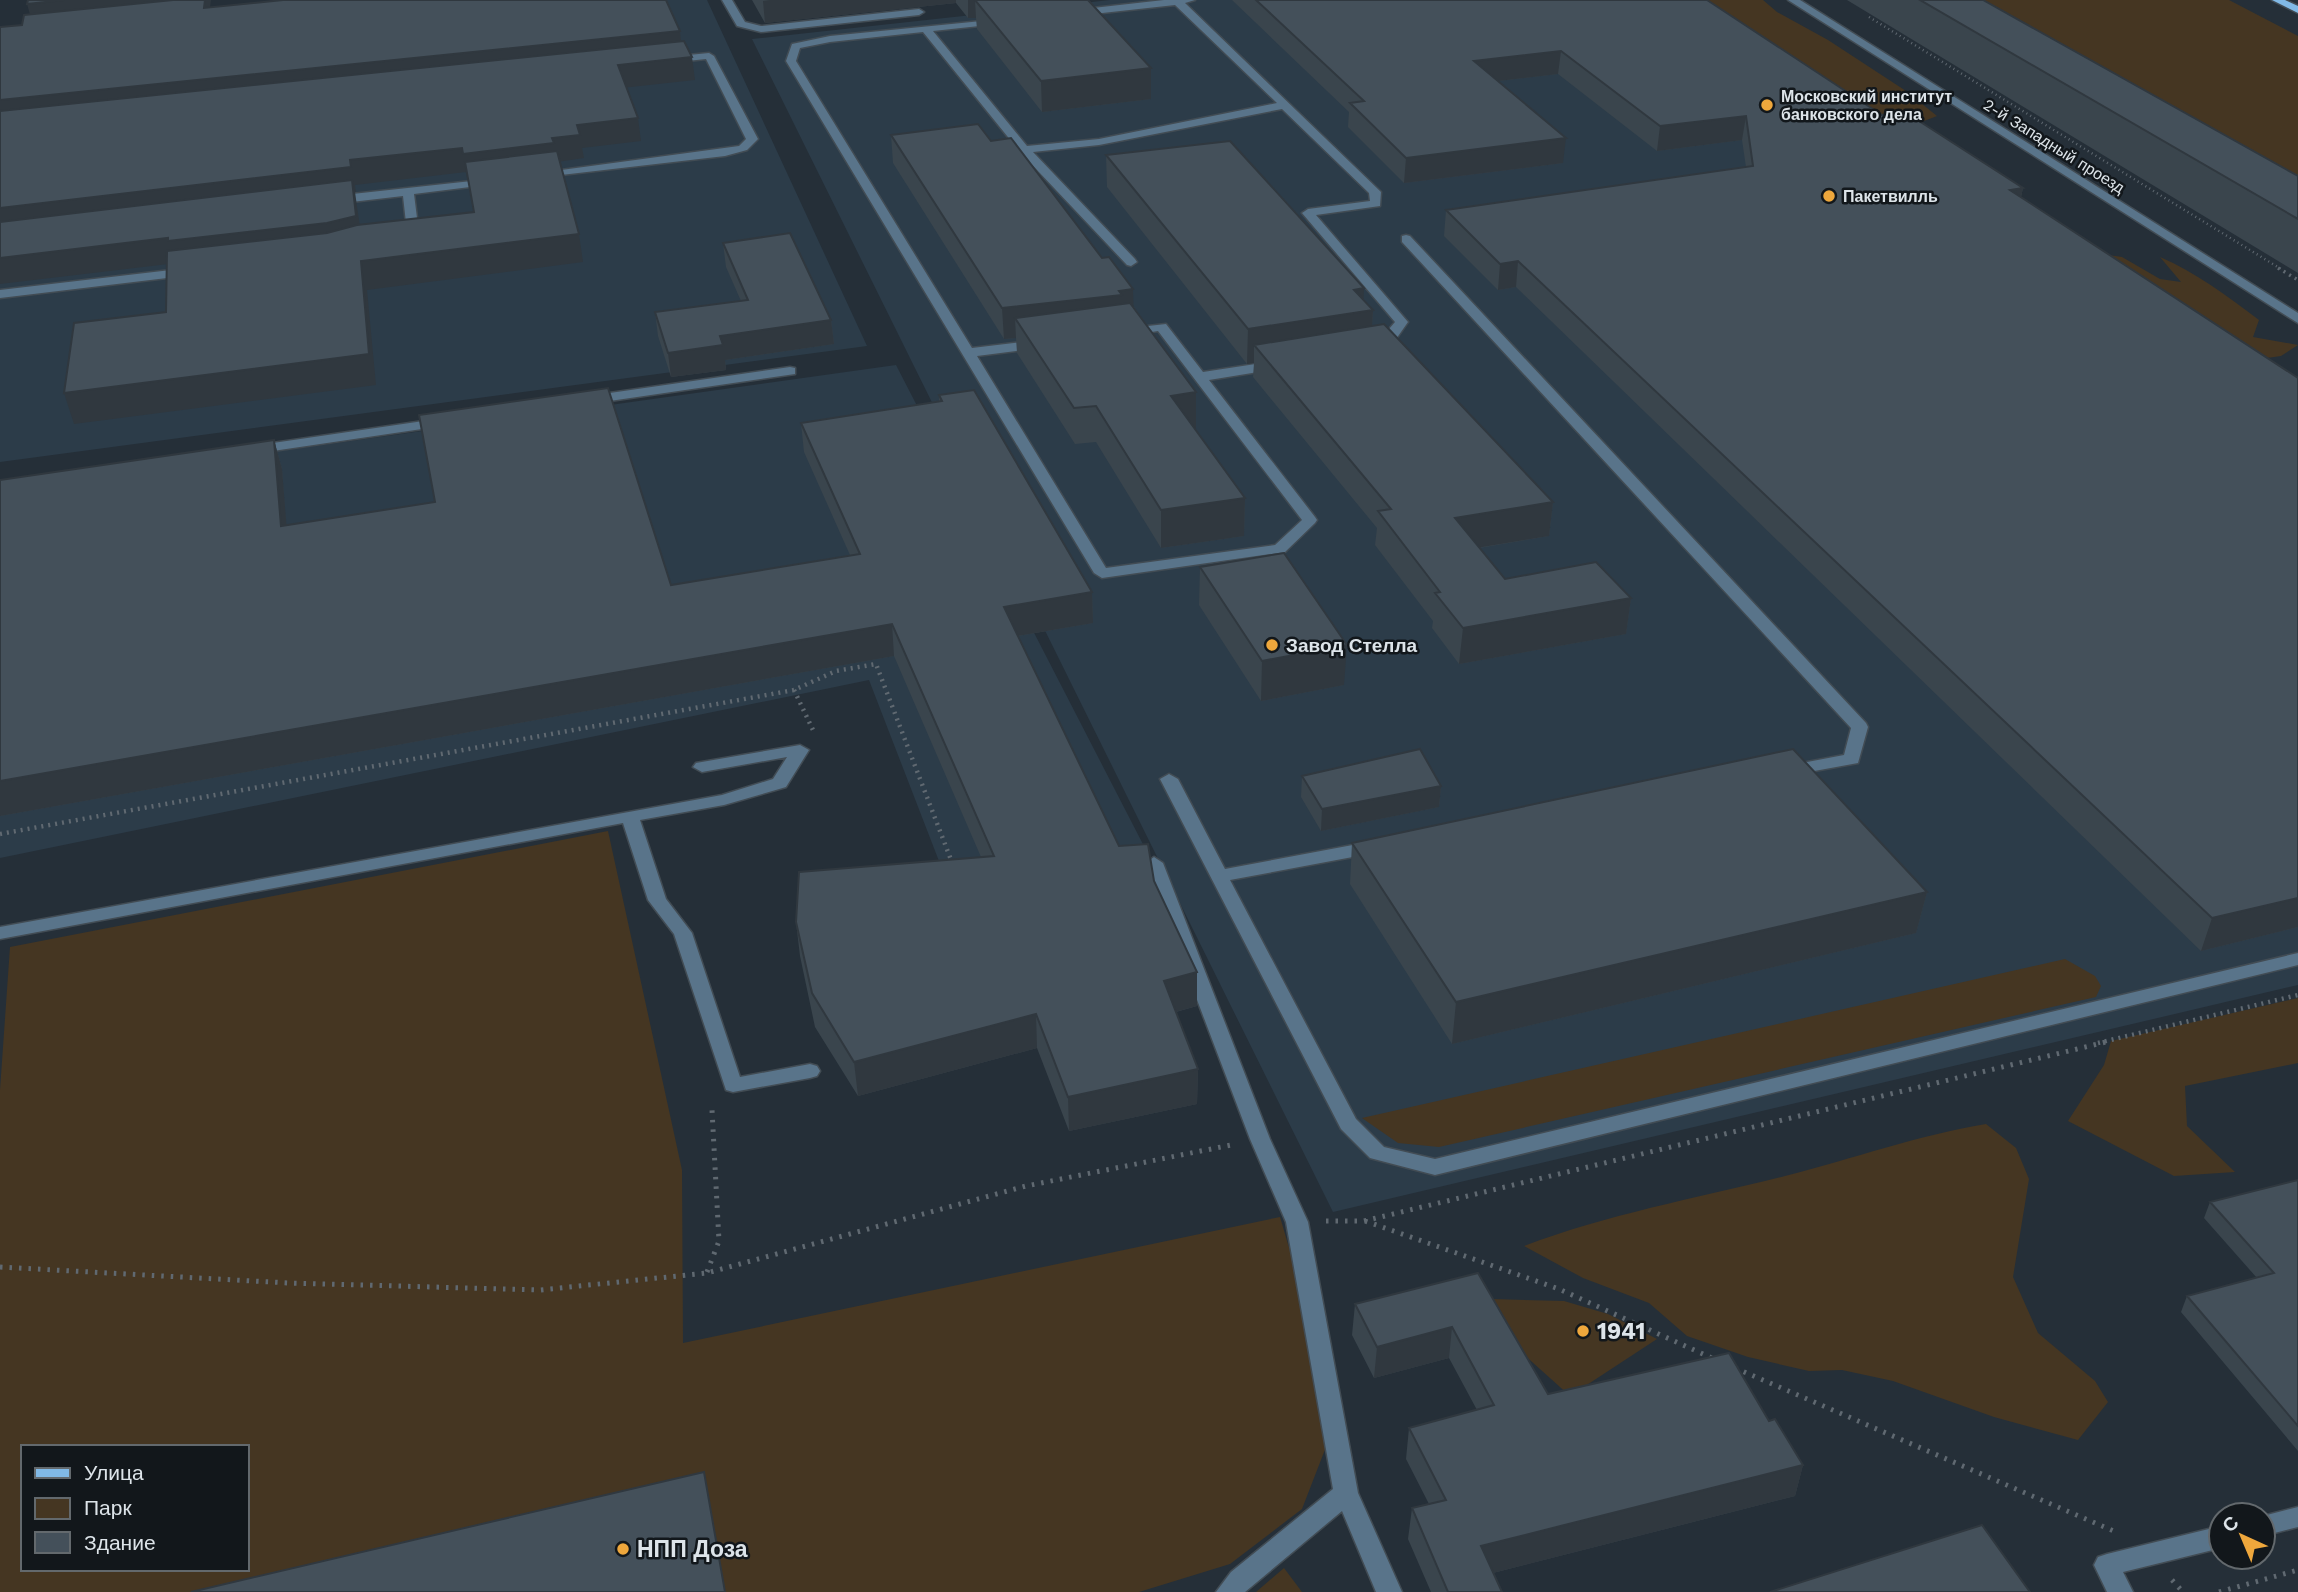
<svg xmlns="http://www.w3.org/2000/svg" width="2298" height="1592" font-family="'Work Sans',sans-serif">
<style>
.built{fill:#2c3c49}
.green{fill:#453622;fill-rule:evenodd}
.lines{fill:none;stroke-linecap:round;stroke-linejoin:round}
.minor-casing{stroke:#424c54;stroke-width:3}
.major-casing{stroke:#424c54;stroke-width:3}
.path-far3{stroke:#606971;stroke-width:2.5;stroke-dasharray:1 3.5;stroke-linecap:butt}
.path-far2{stroke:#606971;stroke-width:3.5;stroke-dasharray:2 4.5;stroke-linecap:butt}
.path-far1{stroke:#606971;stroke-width:4.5;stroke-dasharray:2 5;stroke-linecap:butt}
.path{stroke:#606971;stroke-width:5;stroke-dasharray:2.5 7;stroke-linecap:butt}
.minor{fill:#59748a;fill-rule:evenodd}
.major{fill:#81b9e6;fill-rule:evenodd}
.wall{fill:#3a454d}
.shaded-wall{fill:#30383f}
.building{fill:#44505a;stroke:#30383f;stroke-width:2}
.poi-dot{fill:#eea73c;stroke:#12171b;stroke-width:2.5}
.labels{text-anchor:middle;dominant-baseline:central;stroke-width:5;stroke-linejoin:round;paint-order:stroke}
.far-poi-label{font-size:16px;font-weight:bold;fill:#dde4e9;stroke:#12171b;text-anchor:start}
.far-street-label{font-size:16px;fill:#dde4e9;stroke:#12171b}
.poi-label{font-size:19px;font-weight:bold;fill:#dde4e9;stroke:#12171b;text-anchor:start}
.near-poi-label{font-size:23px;font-weight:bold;fill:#dde4e9;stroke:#12171b;text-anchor:start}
</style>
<rect width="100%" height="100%" fill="#252f38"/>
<path class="built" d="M448 0H707L867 346 0 462V43Z
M1110 0H1671L2298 411V985L1333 1212 752 39Z
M896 365 1147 852 944 874 869 680 0 858V490Z"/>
<path class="green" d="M1697 0H1763L1777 12 1828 40 1906 91 1937 116 1919 123 1892 124Z
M1974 0H2229L2298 36V182Z
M2067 249 2122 257 2160 279 2181 282 2160 257C2197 273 2227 296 2259 320L2253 337 2298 345 2281 356 2246 361Z
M608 831 682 1170 683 1343 1280 1217 1321 1356 1331 1434 1302 1509 1230 1564 1139 1592H0V1090L10 947ZM23 1447H247V1569H23Z
M2065 959 2095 976 2101 986 2096 997 1439 1147 1398 1143 1362 1118Z
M2298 998V1063L2185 1086 2187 1126 2235 1172 2174 1176 2068 1121 2104 1065 2111 1041Z
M1986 1124 2016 1148 2029 1179 2013 1277 2038 1333 2095 1381 2108 1402 2078 1440 1994 1417 1893 1381 1842 1370 1809 1371 1748 1357 1687 1336 1649 1303 1583 1278 1524 1246C1608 1214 1698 1198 1785 1176 1853 1159 1918 1135 1986 1124Z
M1491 1299 1564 1301 1608 1314 1657 1339 1570 1396 1481 1316Z
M1284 1568 1302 1592H1256Z"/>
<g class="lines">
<g class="minor-casing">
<path id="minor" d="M722 0H732L745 22 761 26 919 9 924 12 919 15 761 32 737 26Z
M1164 0H1195L1185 3 1381 192 1380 206 1316 215 1408 322 1387 352 1379 353 1372 349 1395 322 1302 213 1308 209 1370 201 1369 193 1282 109 1099 145 1033 152 1135 259 1137 262 1131 266 1127 265 1020 152 923 32 830 42 800 48 796 61 972 348 1039 340 1046 344 1039 348 977 356 1106 568 1275 545 1302 520 1158 331 1126 336 1121 335V329L1166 324 1203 372 1276 361 1283 365 1276 369 1209 380 1315 517 1317 520 1315 523 1285 552 1102 578 1094 573 786 61 792 44 830 36 1002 19 1003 21 998 24 933 31 1027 146 1099 139 1277 103 1175 5 1075 16 1070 13 1075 10Z
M1788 0H1800L2298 313V323Z
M709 53 714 56 758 139 747 150 725 156 535 178V174L539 173 739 146 746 139 706 59 668 63 663 60 668 57Z
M490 179 494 180V184L414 194 419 234 405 240 399 236 407 232 403 196 334 204 328 200 334 196Z
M1406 235 1410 236 1866 723 1868 727 1858 763 1787 776 1781 775 1778 771 1781 767 1844 755 1851 728 1402 242V236Z
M188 268 192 269V275L0 298V290Z
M790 367 795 368V374L589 404 582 400 589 396Z
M444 418 449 419V425L253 454 246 450 253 446Z
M800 745 809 750 786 787 724 805 640 820 666 899 692 933 740 1077 810 1064 817 1066 820 1071 817 1076 810 1078 733 1092 726 1090 674 934 648 900 623 823 0 939V927L722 795 773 779 787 757 702 772 693 767 696 763Z
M1169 774 1178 779 1225 869 1374 841 1380 843 1383 847 1374 853 1230 880 1356 1119 1384 1147 1435 1159 2298 953V965L1435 1175 1370 1158 1341 1129 1160 779Z
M1154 857 1163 863 1270 1139 1308 1222 1358 1493 1402 1592H1376L1342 1511 1245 1592H1216L1231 1572 1333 1489 1286 1222 1250 1139 1145 863Z
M2298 1507V1527L2263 1536V1516Z
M2221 1526V1548L2123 1572 2133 1592H2107L2094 1565 2098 1557 2107 1554Z"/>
</g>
<g class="major-casing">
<path id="major" d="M2272 0H2285L2298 6V13Z"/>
</g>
<path class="path-far3" d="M1869 17 2281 269"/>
<path class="path-far2" d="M2278 268 2298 280"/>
<path class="path-far1" d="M794 690 813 730
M0 834 794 690 836 671 876 664 953 865
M2098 1043 2298 995"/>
<path class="path" d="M1326 1221H1364L2106 1042
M1365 1221 1559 1289 1714 1359
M0 1267 289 1283 540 1290 707 1273 1026 1186 1231 1145
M707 1272 719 1241 712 1110
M1735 1368 2116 1532
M2172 1580 2183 1592
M2219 1592 2298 1570"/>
<use href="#minor" class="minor"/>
<use href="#major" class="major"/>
</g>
<path class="wall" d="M752 0H1091H1089L1151 99 1042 112 977 29 976 18H968L956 3 765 23Z
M1232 0H1707L1882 115 2023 188 2021 197 2298 378V927L2201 951 1516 287 1498 290 1444 236 1446 210 1746 167 1742 140 1657 151 1558 74 1498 81 1563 163 1404 183 1348 127 1349 112Z
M1847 0H1983L2298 176V273Z
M891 135 991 141 1134 307 1196 392V428H1194L1245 498 1244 536 1161 548 1096 442 1075 444 1017 353 1016 338 1004 339 893 163Z
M1106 155 1363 300 1373 310 1372 326 1553 502 1549 536 1479 548 1505 579 1631 598 1626 634 1459 664 1432 628 1433 621 1375 545 1377 528 1253 377 1254 363 1247 364 1107 187Z
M723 243 831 320 834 344 725 360 726 370 671 377 658 336 655 312 741 301 726 267Z
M939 395 1092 592 1093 623 1018 636 1119 846 1154 881 1197 1006 1176 1012 1198 1069 1197 1104 1069 1131 1037 1048 858 1096 815 1027 800 956 796 922 981 857 894 656 0 816 274 440 282 469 286 526 671 585 850 555 804 452 801 423 939 402Z
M1200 567 1344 685 1261 701 1199 605Z
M1302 776 1441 786 1439 807 1321 831 1301 797Z
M1352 843 1927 892 1916 933 1452 1044 1350 884Z
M2298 1180V1451L2181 1312 2187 1296 2257 1278 2204 1218 2210 1202Z
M1478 1273 1548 1394 1769 1421 1803 1465 1795 1496 1493 1573 1502 1592H1431L1408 1539 1412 1508 1429 1504 1406 1459 1409 1428 1477 1410 1449 1358 1374 1378 1352 1335 1355 1304Z"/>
<path class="shaded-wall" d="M64 0H211L210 7 33 25 27 4Z
M770 0H956V3L765 23 763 1Z
M968 0H1091L1070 2 975 0 976 18H968Z
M680 31 682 53 0 124V100Z
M1561 51 1558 74 1472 84 1474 61Z
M692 57 695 80 622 88 618 65Z
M1151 68V99L1042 112 1041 81Z
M1746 116 1742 140 1657 151 1660 126Z
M638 118 641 141 582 148 584 158 557 162 467 178 463 154 552 138 577 125Z
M1566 138 1563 163 1404 183 1406 158Z
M462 148 466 172 355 185 356 192H355L362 241 0 284V258L168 238 327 223 0 234V208L350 160Z
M2023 188 2017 214 2010 190Z
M579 234 583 262 367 290 376 385 74 424 64 393 361 261Z
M1518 261 1516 287 1498 290 1500 264Z
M1364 288 1363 311 1373 310 1371 344 1254 345V363L1247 364 1248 329 1354 290Z
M1133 289 1134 320 1015 318 1016 338 1004 339 1002 308Z
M831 320 834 344 725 360 726 370 671 377 668 353 720 336Z
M1196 392V428L1170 432 1171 396Z
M274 440 282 469 289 557 281 526Z
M1245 498 1244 536 1161 548V510Z
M1553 502 1549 536 1452 552 1455 518Z
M1092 592 1093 623 1005 638 1004 607Z
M1631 598 1626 634 1459 664 1463 628Z
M892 624 894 656 0 816V781Z
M1347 645 1344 685 1261 701 1262 661Z
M1441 786 1439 807 1321 831 1322 809Z
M1927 892 1916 933 1452 1044 1456 1002Z
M2298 898V927L2201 951 2212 918Z
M1197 972V1006L1164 1015V981Z
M1036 1014 1037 1048 858 1096 854 1062Z
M1198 1069 1197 1104 1069 1131 1068 1097Z
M1452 1327 1449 1358 1374 1378 1377 1347Z
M1803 1465 1795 1496 1477 1577 1481 1546Z"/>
<path class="building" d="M28 0H64L27 4Z
M173 0H205L204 8 283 0H666L680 31 0 100V27L22 25 24 15Z
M975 0H1088L1151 68 1041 81Z
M1256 0H1707L1882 115 1905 112 2023 188 2010 190 2298 378V898L2212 918 1518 261 1500 264 1446 210 1753 166 1746 116 1660 126 1561 51 1474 61 1566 138 1406 158 1350 103 1364 101Z
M1920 0H1983L2298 176V219Z
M684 41 692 57 618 65 638 118 577 125 580 135 552 138 554 143 463 154 462 148 350 160 351 167 0 208V111Z
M978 124 991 141 1011 138 1102 258 1109 257 1133 289 1119 291 1122 295 1002 308 891 135Z
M1230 141 1364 288 1354 290 1373 310 1248 329 1106 155Z
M557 151 579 234 361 261 369 354 64 393 74 323 166 312 167 251 327 233 357 225 474 212 465 162Z
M352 180 356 216 327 223 168 241V238L0 258V222Z
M790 233 831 320 720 336 723 345 668 353 655 312 748 300 723 243Z
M1130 303 1196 392 1171 396 1245 498 1161 510 1096 406 1074 408 1015 318Z
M1384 324 1553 502 1455 518 1505 579 1596 562 1631 598 1463 628 1435 593 1440 592 1378 511 1391 509 1254 345Z
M608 388 671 585 860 554 801 423 942 401 939 395 974 390 1092 592 1004 607 1119 846 1148 844 1154 881 1197 972 1164 981 1198 1069 1068 1097 1036 1014 854 1062 812 993 796 922 799 872 994 856 892 624 0 781V480L274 440 281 526 435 502 419 415Z
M1284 553 1347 645 1262 661 1200 567Z
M1420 749 1441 786 1322 809 1302 776Z
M1793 749 1927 892 1456 1002 1352 843Z
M2298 1180V1426L2187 1296 2274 1273 2210 1202Z
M1478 1273 1548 1394 1729 1353 1769 1421 1775 1419 1803 1465 1481 1546 1502 1592H1448L1412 1508 1446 1500 1409 1428 1494 1405 1452 1327 1377 1347 1355 1304Z
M704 1472 725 1592H191Z
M1982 1525 2030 1592H1770Z"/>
<g class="poi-dot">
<circle cx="1767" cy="105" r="7"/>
<circle cx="1829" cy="196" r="7"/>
<circle cx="1272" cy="645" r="7"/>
<circle cx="1583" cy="1331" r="7"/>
<circle cx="623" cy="1549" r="7"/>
</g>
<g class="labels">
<g class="far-poi-label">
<text x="1781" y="96">Московский институт<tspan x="1781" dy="18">банковского дела</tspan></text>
<text x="1843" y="196">Пакетвилль</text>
</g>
<g class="far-street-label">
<text transform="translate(2054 146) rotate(32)">2-й Западный проезд</text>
</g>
<g class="poi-label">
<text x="1286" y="645">Завод Стелла</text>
</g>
<g class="near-poi-label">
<text x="1597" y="1331">1941</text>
<text x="637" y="1549">НПП Доза</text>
</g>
</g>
<rect x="21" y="1445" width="228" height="126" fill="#12171b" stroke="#63696d" stroke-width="2"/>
<rect x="35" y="1468" width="35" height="10" fill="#81b9e6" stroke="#63696d" stroke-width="2"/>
<text x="84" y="1480" font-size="21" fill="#dde4e9">Улица</text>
<rect x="35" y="1498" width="35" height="21" fill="#453622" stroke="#63696d" stroke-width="2"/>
<text x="84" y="1515" font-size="21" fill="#dde4e9">Парк</text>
<rect x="35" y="1532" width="35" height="21" fill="#44505a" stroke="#63696d" stroke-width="2"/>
<text x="84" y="1550" font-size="21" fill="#dde4e9">Здание</text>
<g transform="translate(2242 1536) rotate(316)"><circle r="33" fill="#12171b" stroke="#63696d" stroke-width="2"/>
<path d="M0-5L12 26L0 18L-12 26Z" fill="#eea73c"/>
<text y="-10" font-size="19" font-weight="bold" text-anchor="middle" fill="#dde4e9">С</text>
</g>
</svg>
